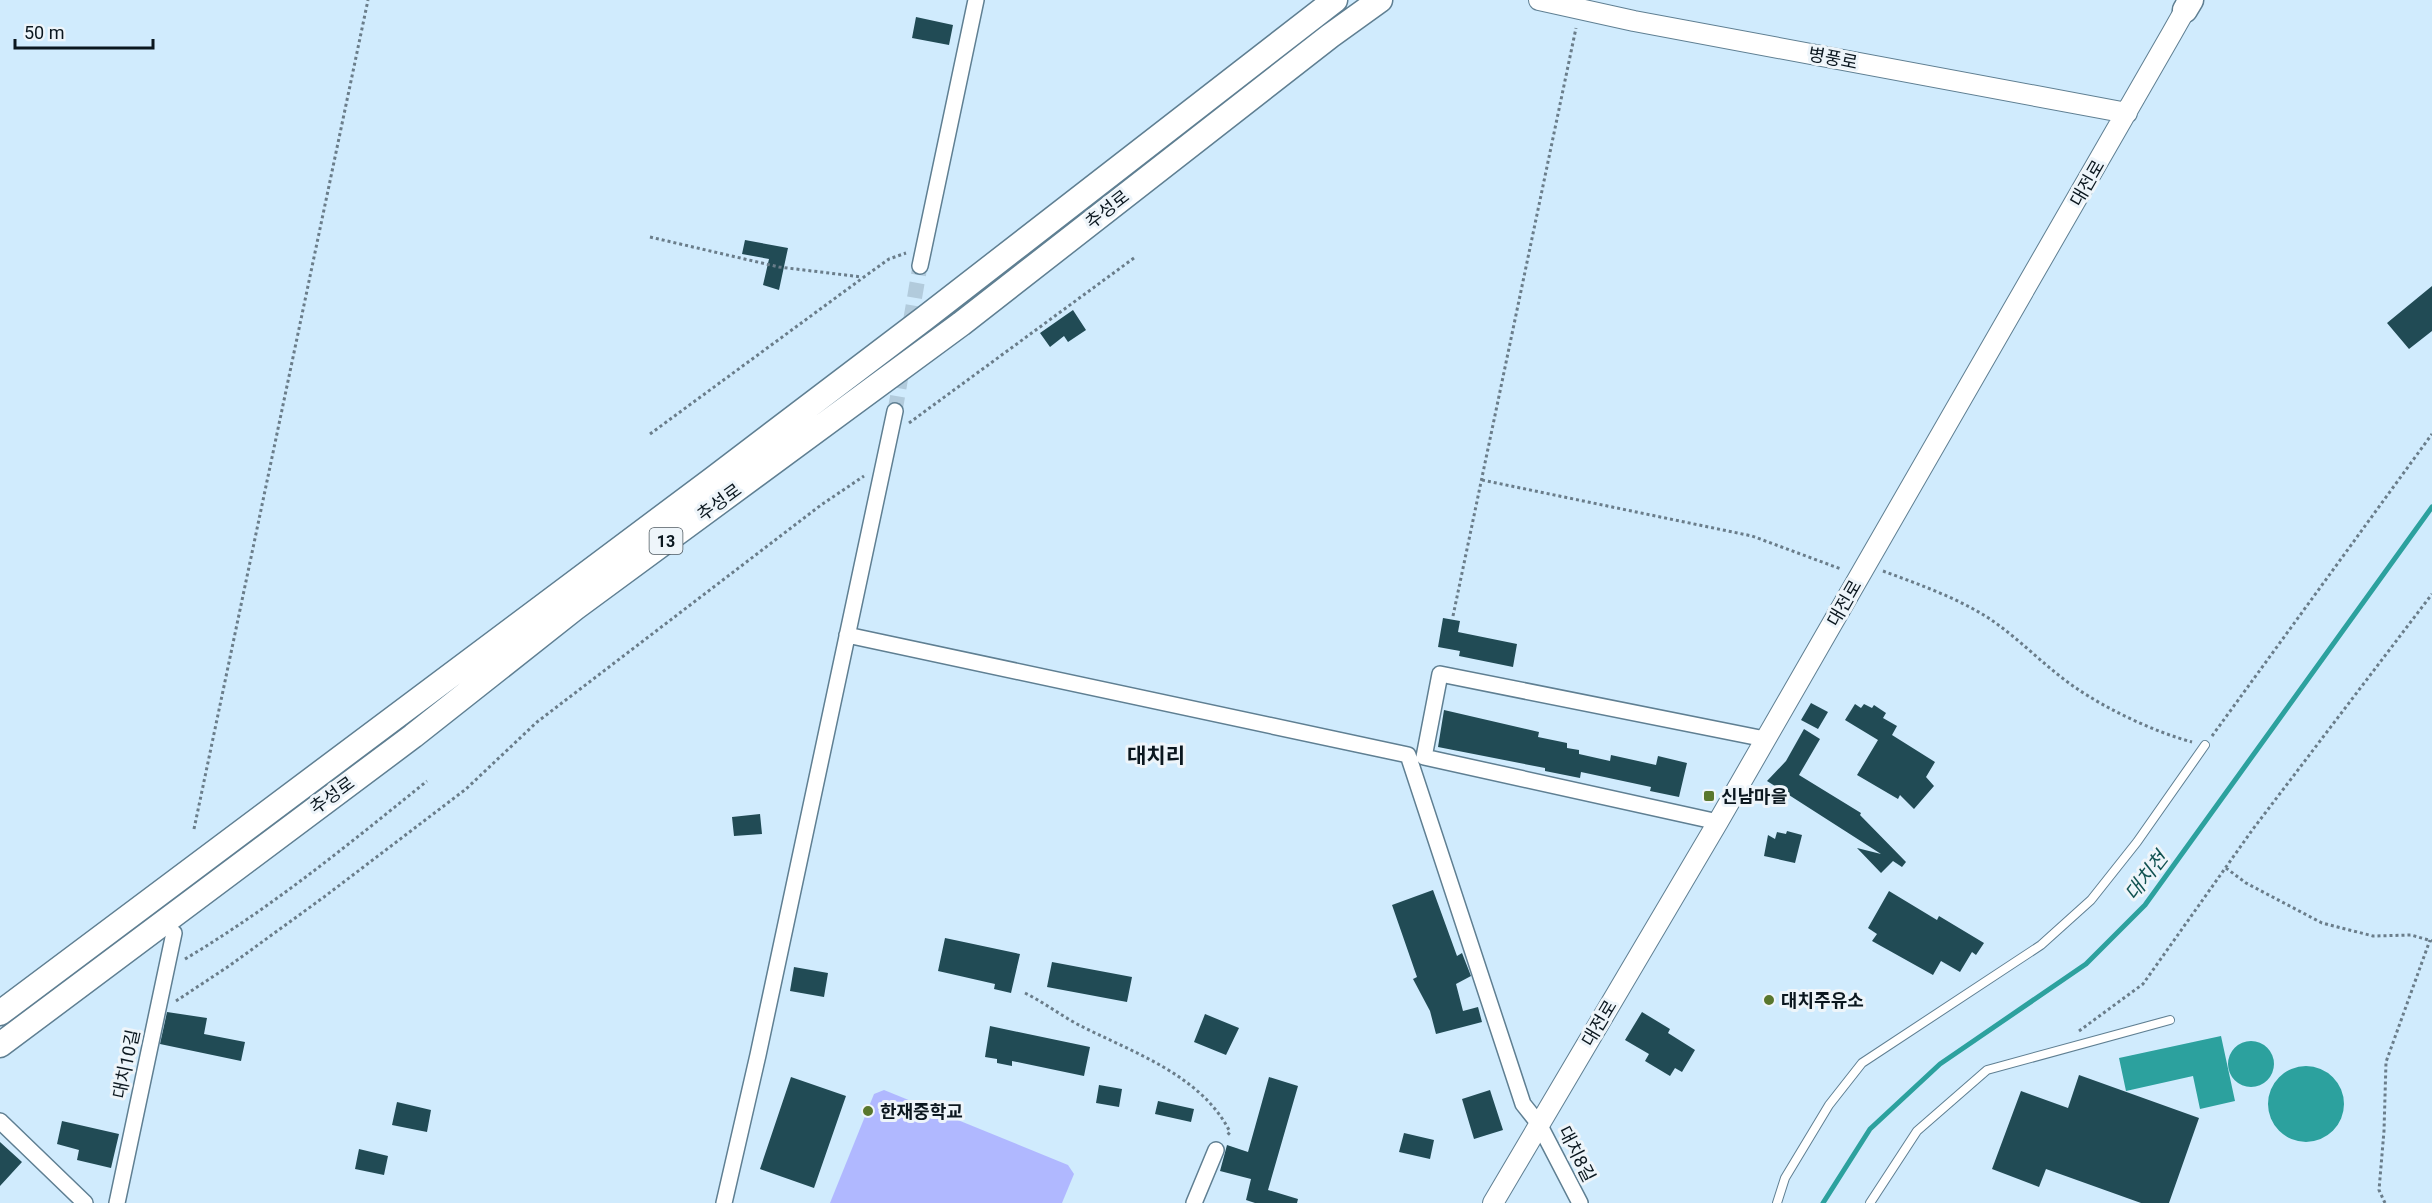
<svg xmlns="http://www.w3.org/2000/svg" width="2432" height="1203" font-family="Roboto,'Noto Sans KR',sans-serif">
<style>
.green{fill:#b0b8ff}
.water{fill:#2ca19e}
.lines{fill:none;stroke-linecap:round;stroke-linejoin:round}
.stream{stroke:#2ca19e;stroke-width:5}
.building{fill:#214b55}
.minor-tunnel{stroke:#b2cbdc;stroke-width:15;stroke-dasharray:15 8;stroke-linecap:butt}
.service-casing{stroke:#5f7f92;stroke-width:10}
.minor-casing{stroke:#5f7f92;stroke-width:18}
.tertiary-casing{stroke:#5f7f92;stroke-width:22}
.primary-casing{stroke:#5f7f92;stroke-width:27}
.path{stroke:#6a7d8a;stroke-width:3;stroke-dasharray:3 3;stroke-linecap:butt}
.service{stroke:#fff;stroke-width:8}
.minor{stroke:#fff;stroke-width:15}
.tertiary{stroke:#fff;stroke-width:20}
.primary{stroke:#fff;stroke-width:24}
.poi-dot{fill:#59772d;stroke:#eef5fa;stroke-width:2}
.labels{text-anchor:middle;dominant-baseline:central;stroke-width:6;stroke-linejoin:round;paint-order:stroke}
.shield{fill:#eef5fa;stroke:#4f5a61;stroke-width:1.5}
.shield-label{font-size:16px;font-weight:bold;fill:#0b171f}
.street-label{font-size:18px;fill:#0b171f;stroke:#eef5fa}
.poi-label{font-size:18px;font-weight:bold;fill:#0b171f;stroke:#eef5fa;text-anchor:start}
.water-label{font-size:20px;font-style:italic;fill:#115251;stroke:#eef5fa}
.quarter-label{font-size:21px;font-weight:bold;fill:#0b171f;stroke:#eef5fa}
</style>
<rect width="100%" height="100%" fill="#d0ebfd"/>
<path class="green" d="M884 1090 1068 1165 1074 1174 1062 1203H830L874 1094Z"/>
<path class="water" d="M2221 1036 2235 1101 2200 1109 2193 1076 2126 1091 2119 1058Z
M2228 1064a23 23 0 1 1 46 0a23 23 0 1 1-46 0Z
M2268 1104a38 38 0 1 1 76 0a38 38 0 1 1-76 0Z"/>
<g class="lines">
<path class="stream" d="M1823 1203 1870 1129 1940 1064 2086 964 2145 905 2432 507"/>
</g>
<path class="building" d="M916 17 953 25 949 45 912 38Z
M745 240 788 248 779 290 763 285 769 259 742 254Z
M2432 286V331L2409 349 2387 323Z
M1073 310 1086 330 1068 342 1064 336 1050 347 1040 333Z
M1443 618 1460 621 1458 632 1517 644 1513 667 1459 656 1460 651 1438 647Z
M1811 703 1828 712 1818 729 1801 720Z
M1855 704 1861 708 1864 704 1872 708 1874 705 1886 713 1883 718 1897 726 1892 735 1935 762 1926 777 1934 786 1914 809 1900 795 1898 799 1857 775 1878 740 1845 720Z
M1444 710 1539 732 1538 737 1567 743V748L1579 750V754L1610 761 1611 755 1656 765 1658 756 1687 763 1679 797 1650 791 1651 787 1581 772 1580 778 1545 771V768L1438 747Z
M1804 729 1820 739 1799 775 1861 813 1860 815 1906 862 1902 867 1893 861 1881 873 1857 848 1881 854 1767 781 1786 761Z
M760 814 762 834 734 836 732 817Z
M1787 831 1802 835 1795 863 1764 856 1768 835 1775 839 1777 832 1786 834Z
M1433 890 1457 956 1462 953 1471 976 1456 984 1463 1011 1478 1007 1482 1022 1436 1034 1430 1011 1413 979 1417 977 1392 905Z
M1889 891 1937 920 1939 916 1984 943 1976 955 1972 952 1960 972 1941 961 1933 975 1872 941 1877 934 1868 928Z
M945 938 1020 954 1011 993 994 989 995 984 938 971Z
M1052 962 1132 977 1127 1002 1047 987Z
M794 967 828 973 824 997 790 991Z
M167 1012 207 1018 204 1034 245 1042 241 1061 160 1044Z
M1642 1012 1670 1029 1668 1033 1695 1050 1682 1072 1675 1068 1670 1076 1645 1061 1649 1054 1625 1040Z
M1205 1014 1239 1028 1226 1055 1194 1042Z
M990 1026 1090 1047 1084 1076 1012 1061V1066L997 1063V1059L985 1057Z
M2079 1075 2199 1118 2169 1203H2141L2046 1169 2039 1187 1992 1169 2021 1091 2068 1108Z
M791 1077 846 1096 814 1188 760 1169Z
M1269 1077 1298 1086 1268 1190 1298 1199 1297 1203H1255L1246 1200 1251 1179 1220 1171 1227 1145 1248 1152Z
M1099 1085 1122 1089 1119 1107 1096 1103Z
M1490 1090 1503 1130 1474 1139 1462 1099Z
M1158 1101 1194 1109 1191 1122 1155 1114Z
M397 1102 431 1110 427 1132 392 1125Z
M62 1121 119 1134 111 1168 77 1160 79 1150 57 1144Z
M1404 1133 1434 1140 1430 1159 1399 1152Z
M0 1142 22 1162 0 1186Z
M359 1149 388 1156 384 1175 355 1169Z"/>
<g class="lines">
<path class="minor-tunnel" d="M895 411 920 266"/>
<g class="service-casing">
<path id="service" d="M1777 1203 1785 1178 1829 1105 1862 1063 2041 945 2091 900 2137 842 2205 745
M1870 1203 1917 1131 1987 1070 2170 1020"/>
</g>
<g class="minor-casing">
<path id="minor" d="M920 266 976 0
M847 635 1408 755 1523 1104 1539 1124 1580 1203
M1718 822 1424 757 1440 674 1765 739
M0 1121 85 1203
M117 1203 174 933
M724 1203 758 1055 895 411
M1194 1203 1216 1150"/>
</g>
<g class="tertiary-casing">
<path id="tertiary" d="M1539 0 1634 21 2127 113
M1493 1203 1718 822 2172 33 2185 10 2187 0"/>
</g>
<g class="primary-casing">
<path id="primary" d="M2185 10 2191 0
M0 1013 713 479 925 318 1335 0
M0 1045 413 736 575 608 961 324 1330 36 1380 0"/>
</g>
<path class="path" d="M650 237 779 267 862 277
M909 423 1134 258
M650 434 864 277 889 259 906 253
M1482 480 1752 536 1841 569
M1883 571C1918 584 1955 597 1987 617 2019 638 2045 667 2076 688 2108 710 2155 732 2192 742
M1453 616 1576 28
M2212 736 2432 434
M194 829 368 0
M2226 868 2246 883 2322 923 2373 936 2411 935 2432 941
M185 959C271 908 349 844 427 781
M1025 993C1043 1002 1059 1014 1077 1024 1131 1052 1201 1074 1230 1132L1226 1137
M176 1001 229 966 324 897 466 789 537 722 821 505 864 476
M2079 1031 2143 984 2253 829 2432 594
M2385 1203 2379 1190 2384 1131 2386 1062 2430 940"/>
<use href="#service" class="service"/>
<use href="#minor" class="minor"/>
<use href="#tertiary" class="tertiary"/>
<use href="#primary" class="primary"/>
</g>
<g class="poi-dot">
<rect x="1703" y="790" width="12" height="12" rx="3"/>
<circle cx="1769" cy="1000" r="6"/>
<circle cx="868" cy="1111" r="6"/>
</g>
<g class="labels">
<rect class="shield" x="649.5" y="528" width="33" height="26" rx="4.5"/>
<g class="shield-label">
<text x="666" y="541">13</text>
</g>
<g class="street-label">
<text transform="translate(1833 58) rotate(11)">병풍로</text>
<text transform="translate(2087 183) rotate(-60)">대전로</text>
<text transform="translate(1107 209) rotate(-38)">추성로</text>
<text transform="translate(719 502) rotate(-36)">추성로</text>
<text transform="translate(1844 603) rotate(-60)">대전로</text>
<text transform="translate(332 795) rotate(-36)">추성로</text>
<text transform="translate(1599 1023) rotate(-59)">대전로</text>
<text transform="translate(126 1064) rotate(-78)">대치10길</text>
<text transform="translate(1577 1154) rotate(63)">대치8길</text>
</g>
<g class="poi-label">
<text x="1721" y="796">신남마을</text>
<text x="1781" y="1000">대치주유소</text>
<text x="880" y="1111">한재중학교</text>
</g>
<g class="water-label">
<text transform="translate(2146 876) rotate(-52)">대치천</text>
</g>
<g class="quarter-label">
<text x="1156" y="756">대치리</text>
</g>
</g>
<path d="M15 39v9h138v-9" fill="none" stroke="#0b171f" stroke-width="3"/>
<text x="24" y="39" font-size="18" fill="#0b171f" stroke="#eef5fa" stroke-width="4.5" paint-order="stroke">50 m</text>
</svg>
